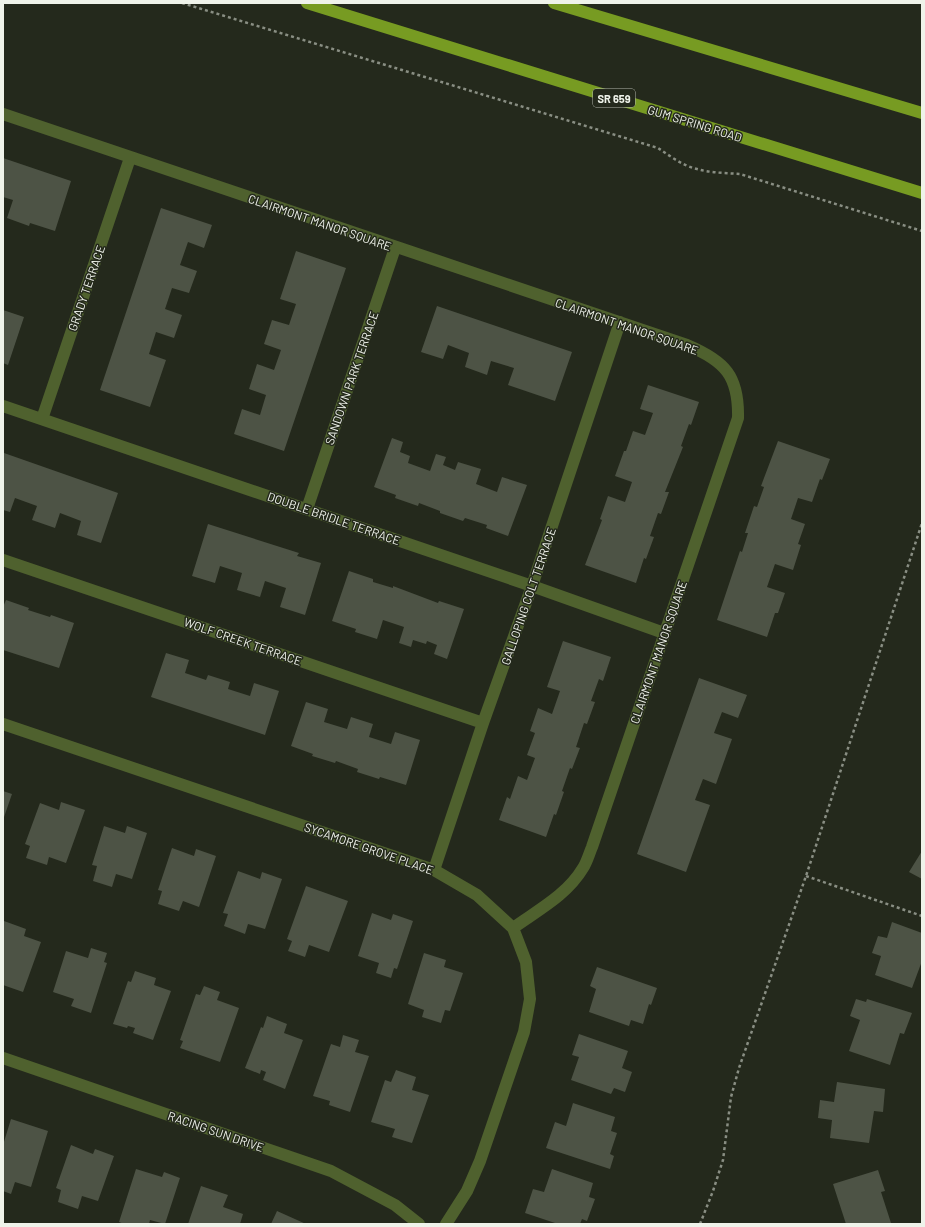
<svg xmlns="http://www.w3.org/2000/svg" width="925" height="1227" font-family="Barlow,sans-serif">
<style>
.building{fill:#4d5345}
.lines{fill:none;stroke-linecap:round;stroke-linejoin:round}
.path{stroke:#898e83;stroke-width:2.5;stroke-dasharray:3 3;stroke-linecap:butt}
.minor{stroke:#4f612e;stroke-width:12}
.major{stroke:#779b22;stroke-width:12}
.labels{text-anchor:middle;dominant-baseline:central;stroke-width:3;stroke-linejoin:round;paint-order:stroke}
.shield{fill:#24291c;stroke:#b2b6ac;stroke-width:1}
.shield-label{font-size:11px;font-weight:bold;fill:#eff3ea}
.street-label{font-size:12px;fill:#eff3ea;stroke:#24291c}
</style>
<rect width="100%" height="100%" fill="#24291c"/>
<path class="building" d="M3 158 71 181 55 231 30 223 29 226 7 218 13 200 3 197Z
M161 208 212 225 204 248 188 242 180 265 197 271 189 293 172 288 165 309 182 315 174 338 156 332 149 354 166 360 150 407 100 390Z
M296 251 346 268 284 451 234 434 242 409 260 415 266 395 249 389 257 364 274 370 281 350 264 344 272 320 289 325 296 304 280 299Z
M437 306 572 352 555 401 508 385 514 368 491 361 487 375 465 367 469 353 448 345 443 359 421 352Z
M3 310 24 317 8 365 3 363Z
M648 385 699 402 691 425 689 424 681 446 683 447 665 492H669L661 514 658 513 650 536 654 537 646 559 644 558 636 583 585 565 602 520 600 519 608 496 625 502 632 482 615 476 624 451H626L633 431 645 435 653 413 640 409Z
M392 438 403 442 400 452 410 456 408 463 430 471 436 454 446 457 443 465 455 470 458 462 481 469 476 484 497 492 502 477 527 485 508 536 486 528 487 525 465 518 463 521 440 513V511L419 503 418 506 395 498 396 495 374 487Z
M778 441 830 459 822 480 820 479 812 502 798 498 791 519 805 524 798 544 801 545 793 570 775 564 767 587 785 593 778 613H775L767 637 717 620 740 551 742 552 748 533H745L754 506 757 507 764 487 761 486Z
M4 453 118 493 101 543 77 535 81 521 60 513 55 528 32 520 37 506 15 498 10 512 3 510Z
M208 524 299 553 297 556 321 563 305 615 280 607 286 588 265 581 260 597 237 590 242 573 220 566 215 583 192 576Z
M349 571 373 579V582L393 588V586L438 603 439 601 464 609 447 659 434 654 437 645 427 641 426 644 413 640 411 647 399 643 404 627 383 620 377 639 355 632 356 629 332 621Z
M6 600 29 608 28 610 50 617 51 615 74 623 59 668 3 650V607Z
M563 641 611 657 603 681 599 679 591 701 595 702 587 724 584 723 576 747 580 748 572 769 570 768 562 791 564 792 556 815 554 814 546 837 499 820 507 797 510 799 518 776 527 780 535 758 527 755 535 733 530 731 538 708 552 714 560 691 547 687Z
M166 653 189 660 185 673 206 680 208 675 230 682 228 689 250 696 254 683 279 691 265 735 151 697Z
M699 678 747 695 738 718 722 712 714 733 732 739 716 784 703 779 695 800 710 805 686 872 637 854Z
M306 702 328 709 324 722 347 729 351 717 373 724 369 737 391 744 395 732 420 740 406 785 380 777 379 779 357 772 358 769 336 761 335 763 312 756 313 754 291 746Z
M3 791 12 794 3 820Z
M61 802 85 810 66 863 49 857 47 865 26 858 30 846 25 844 40 803 59 810Z
M104 826 125 833 127 826 147 833 132 879 116 874 112 887 93 881 97 866 92 865Z
M172 848 194 856 196 849 216 856 199 907 183 901 179 911 158 904 162 891 158 890Z
M922 851V879L909 872Z
M238 871 260 879 262 872 282 879 265 929 248 924 245 934 224 926 228 914 223 913Z
M306 886 348 901 329 952 309 945 305 957 288 951 292 941 287 939Z
M372 913 391 920 393 914 413 921 397 969 394 968 391 978 376 973 379 963 358 956Z
M4 921 26 929 24 936 41 942 23 992 3 985Z
M892 922 922 933V961L912 988 875 975 881 956 872 953 878 936 887 938Z
M91 948 107 953 104 962 107 963 91 1013 71 1006 74 999 53 992 66 951 88 958Z
M424 953 446 960 444 967 463 973 450 1011 445 1010 441 1023 422 1017 424 1010 408 1004Z
M597 967 657 988 651 1005 649 1004 643 1024 631 1020 629 1026 589 1012 596 989 590 986Z
M135 971 156 978 154 985 171 991 153 1040 133 1033 135 1028 128 1026 127 1028 113 1024 128 981 131 982Z
M204 986 220 992 217 1000 239 1008 220 1062 180 1048 183 1041 180 1040 196 994 200 995Z
M856 999 866 1002 867 999 912 1013 904 1034 900 1033 890 1065 849 1051 860 1020 850 1016Z
M267 1016 287 1024 284 1033 303 1040 285 1089 263 1080 266 1072 261 1070 260 1074 245 1068 261 1027 263 1028Z
M579 1034 628 1051 622 1068 632 1072 625 1092 614 1088 611 1094 571 1080 579 1057 572 1055Z
M343 1035 359 1040 355 1052 369 1056 350 1112 329 1105 330 1101 313 1096 331 1044 340 1047Z
M396 1070 416 1077 412 1090 429 1095 412 1143 392 1137 395 1129 371 1122 385 1080 391 1082Z
M837 1082 885 1089 883 1112 874 1111 869 1143 830 1138 832 1120 818 1118 820 1100 834 1102Z
M573 1103 615 1117 611 1131 617 1133 610 1154 614 1156 610 1169 546 1148 555 1122 566 1126Z
M11 1119 48 1131 31 1187 15 1182 11 1194 3 1191V1145Z
M71 1145 93 1154 95 1149 114 1156 98 1201 82 1196 78 1209 58 1202 61 1190 56 1188Z
M136 1169 162 1177 164 1172 180 1178 165 1224 150 1220 149 1224H124L119 1222Z
M552 1169 593 1183 589 1197 595 1199 587 1221 582 1219 580 1224H558L525 1213 533 1189 544 1192Z
M878 1170 885 1191 881 1192 891 1223 886 1224H846L833 1184Z
M201 1186 228 1195 223 1207 243 1214 240 1224H188Z
M277 1211 306 1224H271Z"/>
<g class="lines">
<path class="path" d="M182 3 658 148C670 156 683 166 697 169 711 173 726 173 740 174L922 231
M806 876 922 916
M700 1224 713 1191 723 1160 731 1097 739 1068 806 876 922 523"/>
<path class="minor" d="M3 114 687 345C725 361 739 376 738 418L592 847C589 854 587 862 583 868 567 895 538 910 513 928
M3 406 532 586 664 633
M42 419 130 158
M307 509 395 248
M3 560 483 723
M3 724 434 870 477 895 513 928 526 962 530 999 524 1032 480 1161 467 1191 446 1224
M434 870 483 723 532 586 620 322
M3 1058 331 1171 395 1205 419 1224"/>
<path class="major" d="M307 3 922 193
M554 3 922 113"/>
</g>
<g class="labels">
<rect class="shield" x="593" y="89" width="42" height="18" rx="3"/>
<g class="shield-label">
<text x="614" y="98">SR 659</text>
</g>
<g class="street-label">
<text transform="translate(695 123) rotate(17)">GUM SPRING ROAD</text>
<text transform="translate(320 222) rotate(19)">CLAIRMONT MANOR SQUARE</text>
<text transform="translate(86 288) rotate(-71)">GRADY TERRACE</text>
<text transform="translate(627 326) rotate(19)">CLAIRMONT MANOR SQUARE</text>
<text transform="translate(351 378) rotate(-71)">SANDOWN PARK TERRACE</text>
<text transform="translate(334 518) rotate(19)">DOUBLE BRIDLE TERRACE</text>
<text transform="translate(528 596) rotate(-71)">GALLOPING COLT TERRACE</text>
<text transform="translate(243 641) rotate(19)">WOLF CREEK TERRACE</text>
<text transform="translate(658 652) rotate(-71)">CLAIRMONT MANOR SQUARE</text>
<text transform="translate(369 848) rotate(19)">SYCAMORE GROVE PLACE</text>
<text transform="translate(216 1131) rotate(19)">RACING SUN DRIVE</text>
</g>
</g>
<rect width="925" height="1227" fill="none" stroke="#eff3ea" stroke-width="8"/>
</svg>
